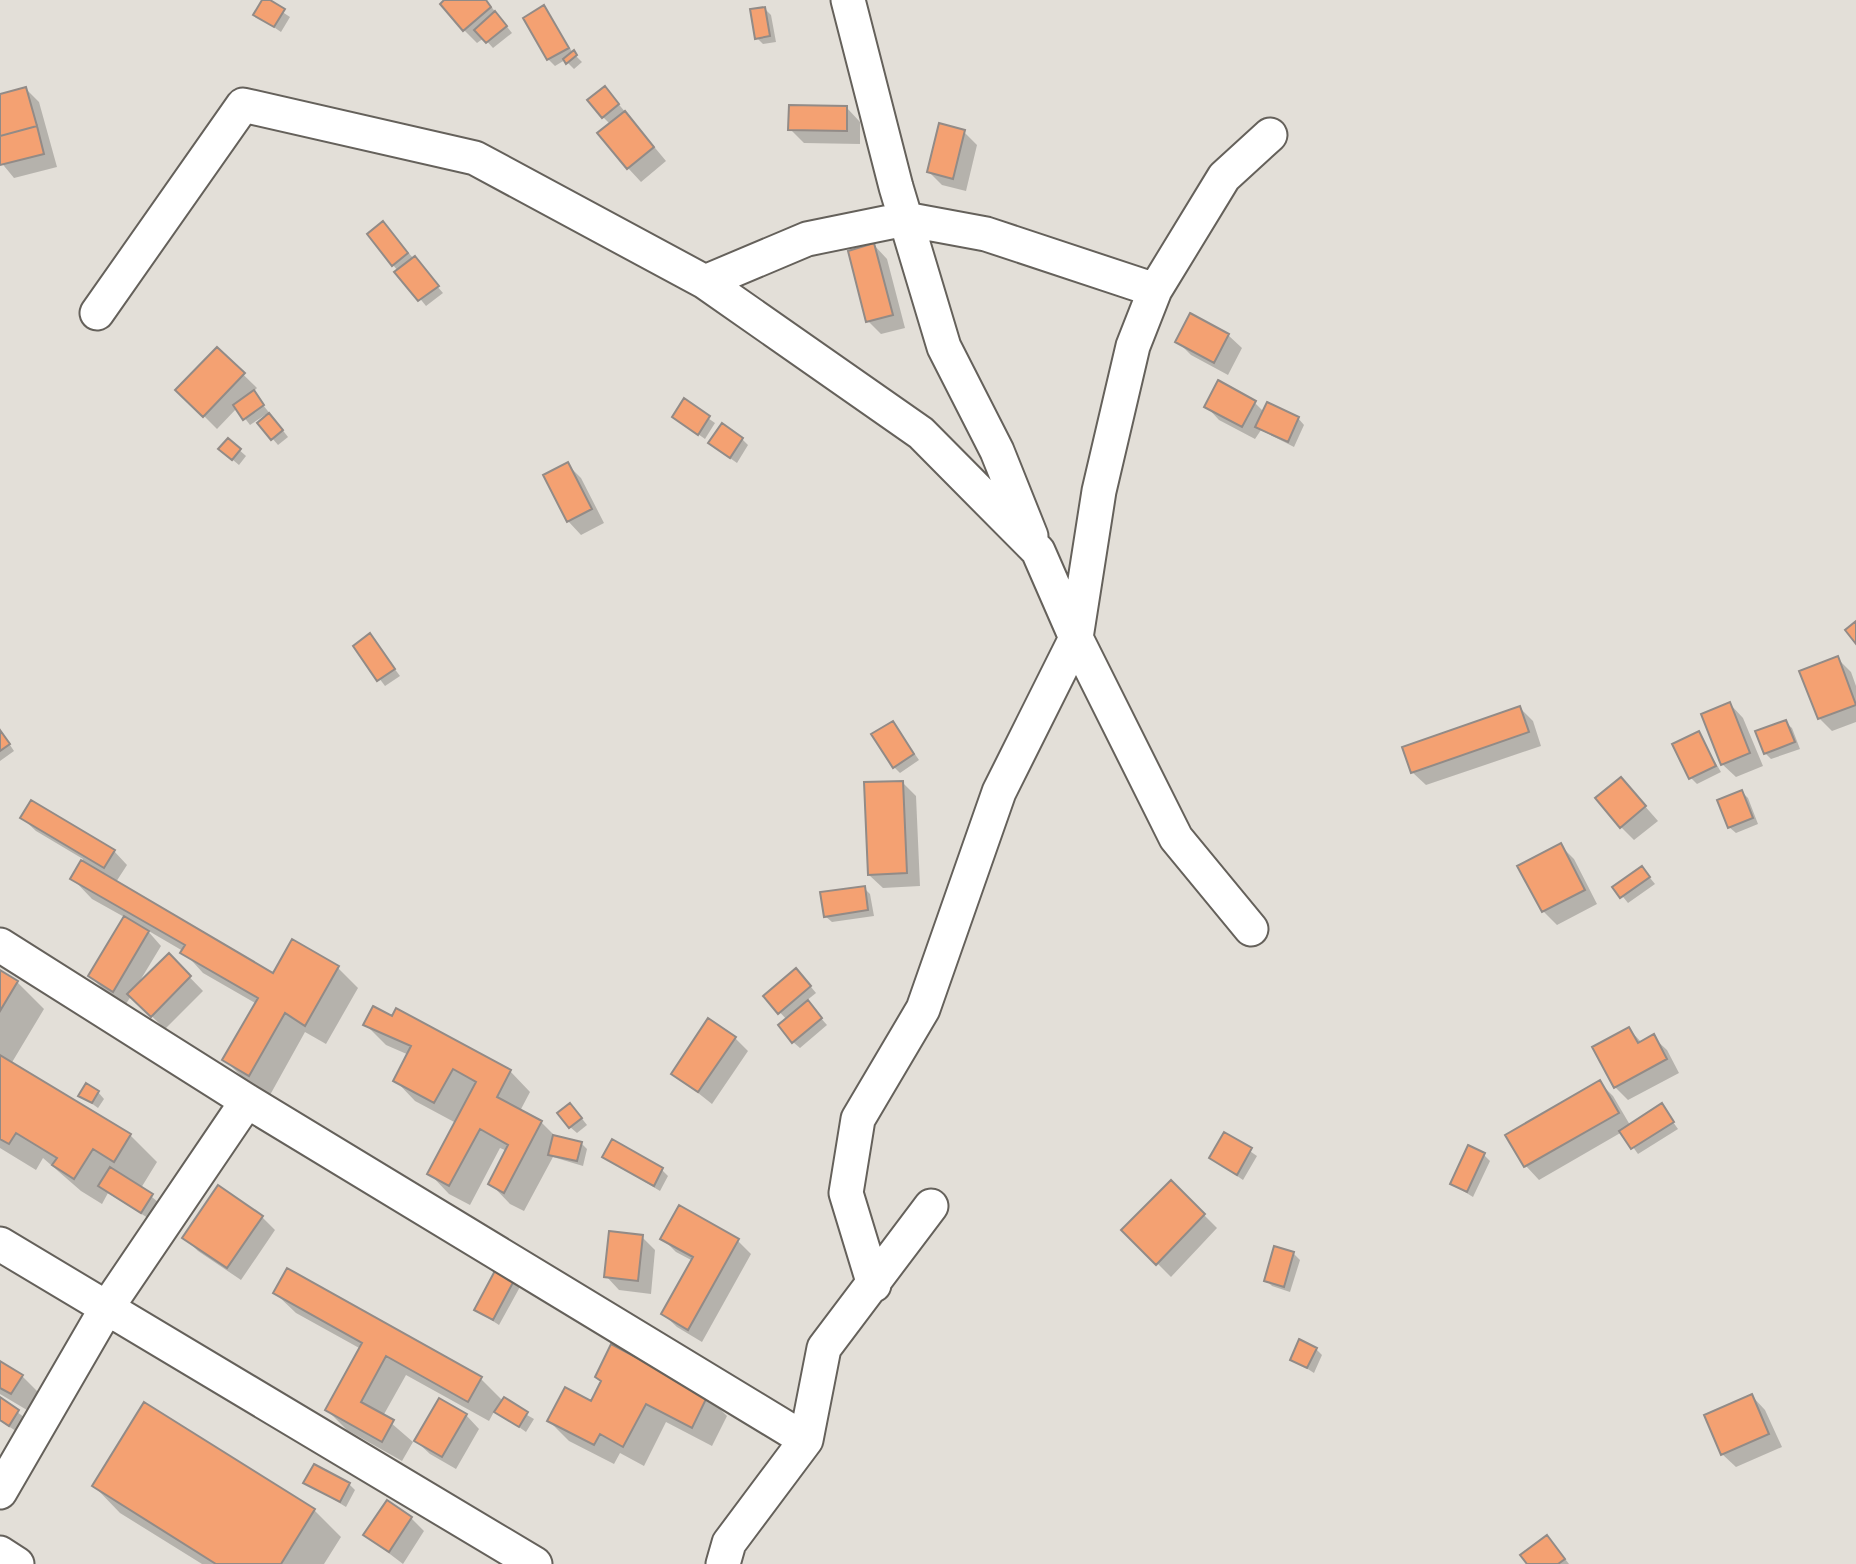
<svg xmlns="http://www.w3.org/2000/svg" width="1856" height="1564" font-family="Literata,serif">
<style>
.shadow{fill:#0003}
.building{fill:#f4a172;stroke:#928b87;stroke-width:2}
.lines{fill:none;stroke-linecap:round;stroke-linejoin:round}
.minor-casing{stroke:#65615b;stroke-width:37}
.minor{stroke:#fff;stroke-width:33}
</style>
<rect width="100%" height="100%" fill="#e3dfd8"/>
<path class="shadow" d="M264 0 290 17 281 32 256 15Z
M447 0H486L512 33 493 48 484 38 477 43 464 30Z
M544 8 573 53 582 62 574 69 565 60 555 66 548 59 525 19Z
M765 9 771 15 776 42 763 44 757 38Z
M26 89 39 102 57 167 14 178 0 161V96Z
M611 95 666 161 641 182 628 168 611 125 603 117Z
M847 108 860 122V144L804 143 790 129Z
M964 132 977 145 966 191 942 185 929 172Z
M389 230 443 293 426 306 369 235Z
M874 245 887 259 905 328 881 334 868 321Z
M1191 315 1228 335 1242 348 1228 375 1191 355 1177 341Z
M217 349 257 388 253 392 288 437 278 445 272 438 265 415 250 425 237 408 217 429 178 390Z
M684 401 715 423 705 439 674 417Z
M1255 403 1264 412 1298 418 1304 425 1294 447 1261 430 1255 439 1219 420 1206 406Z
M742 439 748 445 737 463 717 449Z
M228 440 246 456 239 465 227 455Z
M567 464 581 478 604 523 581 535 568 521Z
M370 636 400 676 385 686 355 646Z
M1837 658 1851 672 1856 686V722L1832 731 1819 718Z
M1730 704 1743 718 1763 766 1736 777 1722 764Z
M1520 708 1533 721 1541 746 1426 785 1412 772Z
M1785 722 1792 728 1800 749 1771 759 1765 753Z
M893 723 919 760 900 773 894 767Z
M0 730 14 751 0 761Z
M1698 733 1721 772 1697 784 1691 778Z
M1621 779 1658 821 1634 840 1621 827Z
M903 783 916 796 920 886 883 888 869 875Z
M1742 792 1748 798 1758 824 1736 833 1729 827Z
M22 818 114 851 127 865 116 882 273 976 293 941 338 968 358 988 326 1044 305 1032 270 1095 245 1080 225 1060 257 1004 203 973 183 951 147 930 161 946 138 984 169 956 203 991 165 1029 131 996 126 1004 103 989 90 976 126 918 92 899 72 878 83 859 36 831Z
M1561 846 1574 859 1597 904 1557 925 1543 911 1520 867Z
M1642 868 1655 884 1628 903 1615 887Z
M864 888 870 894 874 916 832 922 825 916Z
M0 972 17 982 44 1009 11 1064 130 1135 157 1162 141 1188 158 1202 148 1218 108 1193 102 1204 81 1191 43 1158 36 1170 0 1148Z
M802 976 816 993 806 1001 827 1025 800 1048 793 1042 787 1020 765 996Z
M366 1025 510 1071 530 1092 520 1111 541 1122 556 1137 581 1143 587 1149 583 1166 553 1157 524 1211 510 1204 490 1183 507 1151 500 1148 470 1205 449 1194 429 1173 456 1123 415 1101 395 1080 409 1055 386 1045Z
M1629 1029 1642 1043 1653 1037 1667 1050 1679 1073 1628 1100 1615 1087Z
M735 1038 748 1051 712 1104 673 1073Z
M1599 1082 1613 1096 1630 1125 1661 1105 1678 1129 1638 1154 1622 1132 1539 1180 1526 1166 1507 1135Z
M98 1092 104 1099 98 1108 80 1095Z
M576 1111 587 1125 577 1133 570 1127Z
M1225 1134 1257 1156 1243 1180 1211 1158Z
M1484 1155 1490 1161 1473 1197 1452 1184Z
M604 1157 662 1170 668 1176 660 1191Z
M1171 1182 1217 1228 1171 1277 1124 1230Z
M262 1217 275 1230 241 1280 198 1251 185 1238Z
M642 1237 655 1250 651 1294 619 1290 606 1276Z
M662 1238 738 1241 751 1254 702 1342 677 1327 663 1314 693 1261 676 1252Z
M1276 1248 1294 1254 1300 1260 1290 1292 1272 1286 1266 1280Z
M515 1279 521 1285 499 1325 476 1310Z
M275 1293 481 1379 503 1401 534 1419 526 1432 495 1410 489 1421 406 1375 383 1416 413 1442 402 1461 347 1430 327 1410 361 1349 296 1313Z
M1316 1349 1322 1355 1314 1373 1292 1359Z
M0 1363 22 1376 42 1396 32 1413 0 1394Z
M597 1377 707 1396 727 1416 712 1446 666 1422 644 1466 620 1453 614 1464 569 1441 549 1421 592 1403 602 1383Z
M1752 1396 1765 1410 1782 1447 1736 1467 1722 1454Z
M0 1400 24 1417 16 1431 0 1421Z
M144 1404 314 1510 341 1537 324 1564H202L120 1513 94 1486Z
M466 1415 479 1429 456 1469 430 1454 416 1441Z
M305 1482 349 1484 355 1490 346 1507Z
M411 1518 424 1531 403 1564 365 1535Z
M1553 1543 1569 1564H1529Z"/>
<path class="building" d="M262 0H270L285 9 274 27 253 15Z
M444 0H486L491 7 463 31 440 4Z
M544 5 569 48 547 60 523 18Z
M765 7 770 36 755 39 750 9Z
M495 11 507 26 486 43 474 30Z
M574 50 577 55 566 64 563 59Z
M605 86 619 104 602 118 587 100Z
M26 87 37 126 0 136V94Z
M789 105 847 106V131L788 130Z
M625 111 654 147 627 169 597 133Z
M939 123 965 130 953 179 927 172Z
M37 126 44 154 0 165V136Z
M383 221 408 253 392 266 367 234Z
M874 243 893 315 866 322 848 251Z
M415 256 439 286 418 301 394 272Z
M1190 313 1229 334 1214 363 1175 342Z
M217 347 245 373 203 417 175 390Z
M1218 380 1256 401 1242 427 1204 407Z
M254 390 264 405 243 420 233 405Z
M684 398 710 416 698 435 672 417Z
M1267 402 1299 417 1288 442 1255 427Z
M269 413 283 430 271 440 257 423Z
M722 423 743 438 730 458 708 443Z
M228 438 241 449 232 460 218 449Z
M568 462 592 509 567 522 543 475Z
M1856 621V644L1845 630Z
M370 633 395 669 377 681 353 646Z
M1838 656 1856 705 1818 719 1799 671Z
M1730 702 1750 753 1721 765 1701 714Z
M1520 706 1529 732 1411 773 1402 747Z
M1786 720 1795 742 1764 754 1755 731Z
M893 721 914 754 893 768 871 734Z
M0 730 10 744 0 751Z
M1699 731 1716 766 1689 779 1672 744Z
M1621 777 1646 806 1620 828 1595 798Z
M903 781 907 873 868 875 864 782Z
M1742 790 1753 818 1728 828 1717 800Z
M31 800 115 850 104 868 20 818Z
M1561 843 1585 890 1542 912 1517 866Z
M81 860 273 973 292 939 339 966 305 1026 285 1013 249 1076 222 1060 258 998 180 953 185 945 70 879Z
M1642 866 1650 877 1620 898 1612 887Z
M865 886 868 910 824 917 820 892Z
M124 916 149 931 113 992 88 976Z
M169 953 191 976 151 1017 127 994Z
M796 968 811 986 778 1014 763 996Z
M0 970 18 981 0 1011Z
M808 1000 822 1018 792 1043 778 1025Z
M373 1006 392 1016 396 1008 511 1070 497 1097 542 1121 504 1193 488 1184 508 1145 480 1129 449 1186 427 1174 476 1082 453 1069 434 1103 393 1081 411 1046 363 1025Z
M708 1018 736 1037 698 1092 671 1074Z
M1629 1027 1638 1043 1654 1034 1667 1059 1614 1088 1592 1047Z
M0 1055 131 1134 114 1162 93 1149 74 1179 52 1165 57 1158 16 1133 9 1144 0 1139Z
M1600 1080 1619 1113 1524 1167 1505 1135Z
M86 1083 99 1091 92 1103 78 1096Z
M570 1103 582 1118 569 1128 557 1113Z
M1662 1103 1674 1122 1631 1149 1619 1131Z
M1224 1132 1252 1148 1237 1175 1209 1158Z
M553 1135 582 1142 577 1161 548 1155Z
M612 1139 663 1168 654 1186 602 1157Z
M1468 1145 1485 1153 1467 1192 1450 1184Z
M110 1167 153 1194 141 1213 98 1186Z
M1171 1180 1205 1214 1156 1265 1121 1230Z
M218 1185 263 1216 227 1268 182 1238Z
M679 1205 739 1239 688 1330 661 1314 693 1257 660 1239Z
M609 1231 643 1235 638 1281 604 1277Z
M1274 1246 1294 1252 1284 1287 1264 1281Z
M497 1267 516 1277 493 1320 474 1310Z
M287 1268 482 1377 468 1402 386 1356 361 1402 394 1420 382 1442 325 1410 362 1343 273 1293Z
M1299 1339 1317 1348 1307 1368 1290 1360Z
M611 1344 708 1395 692 1428 646 1404 623 1447 600 1434 594 1445 547 1421 565 1387 591 1401 601 1381 595 1377Z
M0 1361 23 1375 11 1394 0 1388Z
M1752 1394 1769 1434 1721 1455 1704 1415Z
M0 1397 19 1410 9 1426 0 1420Z
M504 1397 528 1412 519 1427 494 1412Z
M439 1398 467 1414 442 1457 414 1441Z
M144 1402 315 1509 281 1564H216L92 1486Z
M314 1464 350 1483 340 1502 303 1483Z
M387 1500 412 1517 389 1552 363 1535Z
M1547 1535 1565 1559 1558 1564H1527L1520 1555Z"/>
<g class="lines">
<g class="minor-casing">
<path id="minor" d="M848 0 896 187 944 347 997 451 1031 536
M705 282 807 239 905 219 986 234 1155 290
M97 313 243 105 475 158 705 282 921 433 1038 551 1076 638 1176 838 1251 929
M0 945 247 1101 806 1440
M0 1244 535 1564
M874 1285 846 1193 858 1119 923 1009 999 792 1076 638 1099 491 1133 346 1155 290 1224 177 1270 135
M0 1492 106 1309 247 1101
M0 1553 17 1564
M723 1564 729 1543 806 1440 824 1348 931 1206"/>
</g>
<use href="#minor" class="minor"/>
</g>
</svg>
